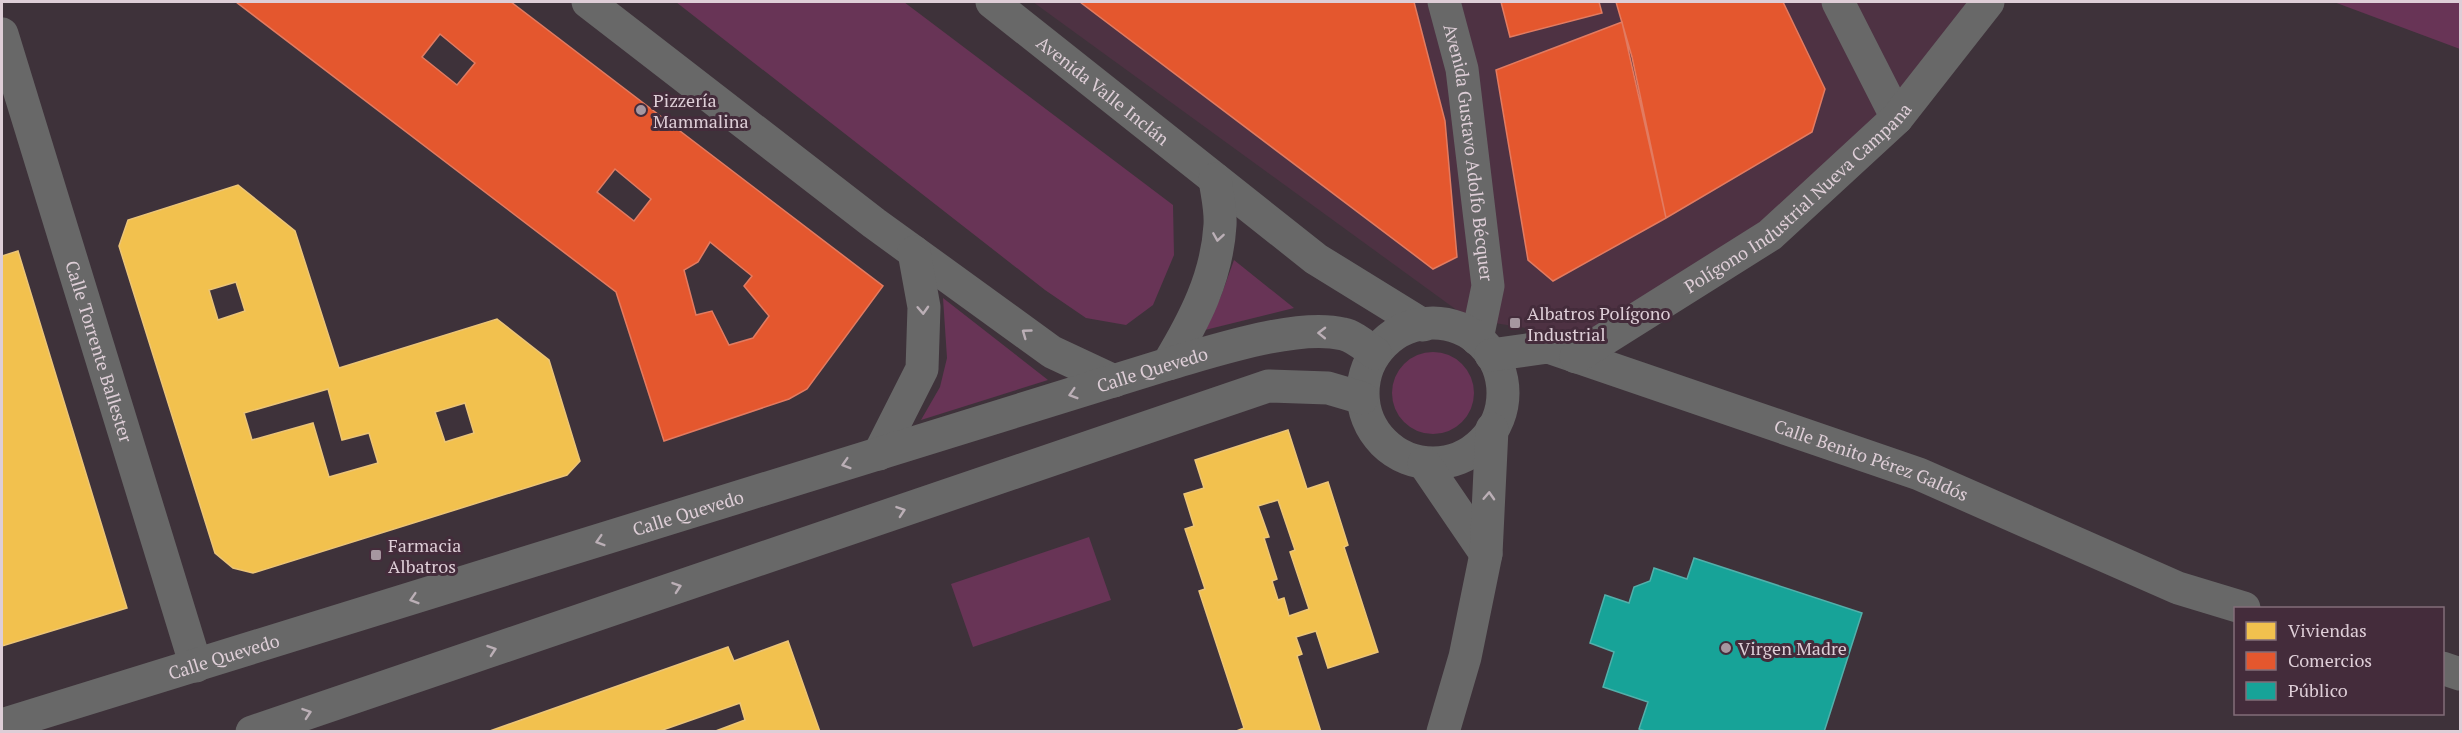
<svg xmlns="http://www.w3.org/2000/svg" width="2462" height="733" font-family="'PT Serif',serif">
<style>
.built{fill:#4e3243}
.green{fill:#683456}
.homes{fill:#f2c14e;stroke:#ecc577;stroke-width:1.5;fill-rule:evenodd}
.shops{fill:#e4572e;stroke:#e27b61;stroke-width:1.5;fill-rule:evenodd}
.public{fill:#17a398;stroke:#53b0ab;stroke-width:1.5}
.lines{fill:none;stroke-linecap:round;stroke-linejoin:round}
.street{stroke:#686868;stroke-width:33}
.oneway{stroke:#bbafb6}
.poi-dot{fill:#a697a0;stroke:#442c3b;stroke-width:2}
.labels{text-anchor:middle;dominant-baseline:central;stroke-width:6;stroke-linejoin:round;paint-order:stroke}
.street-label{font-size:18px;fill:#deced7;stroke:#442c3b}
.poi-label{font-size:18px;fill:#deced7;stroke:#442c3b;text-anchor:start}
</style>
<rect width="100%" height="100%" fill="#3e323a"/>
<path class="built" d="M1033 2H1970L1874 121 1768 228 1578 336 1469 319Z"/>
<path class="green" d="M676 2H904L1173 205 1174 255 1153 305 1126 325 1086 318 1045 290Z
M2334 2H2460V49Z
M1234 260 1294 308 1205 330 1221 296Z
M943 298 1048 380 921 420 940 387 947 358Z
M1392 393a41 41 0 1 1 82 0a41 41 0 1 1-82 0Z
M1089 537 1111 600 973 647 951 584Z"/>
<path class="homes" d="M238 185 295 231 339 368 497 319 549 360 580 461 567 475 253 573 233 568 215 553 119 246 128 220ZM236 282 245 311 218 320 209 290ZM328 389 342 440 369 433 378 463 329 477 313 423 252 440 244 413ZM465 403 474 433 445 442 435 412Z
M18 251 127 608 2 646V256Z
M1288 430 1307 489 1328 482 1348 545 1344 547 1378 652 1328 668 1316 631 1296 637 1302 654 1297 656 1321 732H1234L1244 728 1199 591 1205 589 1185 529 1194 526 1184 494 1204 488 1195 460ZM1278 500 1295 550 1290 552 1309 609 1289 616 1284 598 1278 600 1272 581 1277 579 1264 538 1269 537 1258 506Z
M788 641 820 732H713L745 720 740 703 657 732H487L728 647 734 661Z"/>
<path class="shops" d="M236 2H511L883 286 807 389 789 399 664 441 616 292ZM440 34 475 63 457 85 422 57ZM615 169 651 199 634 221 597 192ZM710 242 752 276 744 286 769 316 753 338 729 345 712 311 696 315 684 270 698 262Z
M1080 2H1414L1445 121 1457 257 1433 269Z
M1501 2H1599L1602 13 1510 37Z
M1616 2H1783L1825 89 1812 132 1666 218 1632 57Z
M1622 22 1666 218 1553 281 1528 260 1496 70Z"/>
<path class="public" d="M1694 558 1862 613 1824 732H1648L1639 729 1648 702 1603 687 1614 652 1590 643 1605 595 1629 603 1634 587 1650 581 1654 568 1687 579Z"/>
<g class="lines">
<g class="street">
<path d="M588 2 874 223 1052 352 1114 381"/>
<path id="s1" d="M992 2 1316 259 1423 325"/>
<path id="s2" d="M1444 2 1462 69 1488 286 1477 339"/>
<path d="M1838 2 1897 118"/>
<path id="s3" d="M2 34 196 666"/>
<circle cx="1433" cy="393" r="70"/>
<path id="s4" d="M1491 355 1548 347 1919 474 2178 588 2244 608"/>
<path id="s5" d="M1576 357 1770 235 1897 118 1988 2"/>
<path d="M1168 364C1194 321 1217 277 1220 225 1221 210 1217 194 1215 179"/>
<path d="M879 454 922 369 924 307 914 252"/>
<path d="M1424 463 1486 554"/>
<path d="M2442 668 2460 674"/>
<path id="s6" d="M2 725 1168 364C1214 351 1297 323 1343 334 1354 336 1366 347 1375 353"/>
<path d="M252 732 1268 386 1328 388 1362 398"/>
<path d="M1443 732 1465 657 1486 554 1492 429"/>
</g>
</g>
<defs><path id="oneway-chevron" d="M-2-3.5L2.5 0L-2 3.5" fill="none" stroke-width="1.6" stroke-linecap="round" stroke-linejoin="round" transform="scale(1.5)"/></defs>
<g class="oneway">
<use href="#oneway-chevron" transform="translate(1218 237) rotate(99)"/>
<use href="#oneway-chevron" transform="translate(923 310) rotate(87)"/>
<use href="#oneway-chevron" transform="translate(1026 333) rotate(-144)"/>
<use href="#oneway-chevron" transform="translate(1322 333) rotate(-179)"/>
<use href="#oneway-chevron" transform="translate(1073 394) rotate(163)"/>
<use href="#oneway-chevron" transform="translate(846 464) rotate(163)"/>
<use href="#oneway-chevron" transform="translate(1489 496) rotate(-87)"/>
<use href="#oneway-chevron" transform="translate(901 511) rotate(-19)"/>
<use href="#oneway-chevron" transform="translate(600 541) rotate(163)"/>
<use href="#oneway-chevron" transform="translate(677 587) rotate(-19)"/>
<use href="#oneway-chevron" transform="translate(414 599) rotate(163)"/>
<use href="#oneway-chevron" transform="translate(492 650) rotate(-19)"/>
<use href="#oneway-chevron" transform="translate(307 713) rotate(-19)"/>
</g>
<g class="poi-dot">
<circle cx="641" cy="110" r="6"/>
<rect x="1509" y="317" width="12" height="12" rx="3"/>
<rect x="370" y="549" width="12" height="12" rx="3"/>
<circle cx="1726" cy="648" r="6"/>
</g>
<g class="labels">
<g class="street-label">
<text stroke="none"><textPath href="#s1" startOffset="142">Avenida Valle Inclán</textPath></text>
<text stroke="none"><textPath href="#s2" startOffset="153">Avenida Gustavo Adolfo Bécquer</textPath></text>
<text stroke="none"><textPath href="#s5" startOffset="274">Polígono Industrial Nueva Campana</textPath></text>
<text stroke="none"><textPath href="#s3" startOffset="332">Calle Torrente Ballester</textPath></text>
<text stroke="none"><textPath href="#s6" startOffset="1204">Calle Quevedo</textPath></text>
<text stroke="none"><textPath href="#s4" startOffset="400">Calle Benito Pérez Galdós</textPath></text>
<text stroke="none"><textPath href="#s6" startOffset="718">Calle Quevedo</textPath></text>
<text stroke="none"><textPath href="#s6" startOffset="232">Calle Quevedo</textPath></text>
</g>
<g class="poi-label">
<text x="653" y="100">Pizzería<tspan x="653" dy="21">Mammalina</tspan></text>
<text x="1527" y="313">Albatros Polígono<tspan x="1527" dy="21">Industrial</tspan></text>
<text x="388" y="545">Farmacia<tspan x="388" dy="21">Albatros</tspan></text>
<text x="1738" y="648">Virgen Madre</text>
</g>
</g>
<rect width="2462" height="733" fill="none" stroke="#deced7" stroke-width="6"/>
<rect x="2234" y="607" width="210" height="108" fill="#442c3b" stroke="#826d79" stroke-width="1.5"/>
<rect x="2246" y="622" width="30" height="18" fill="#f2c14e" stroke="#826d79" stroke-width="1.5"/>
<text x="2288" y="637" font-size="18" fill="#deced7">Viviendas</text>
<rect x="2246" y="652" width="30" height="18" fill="#e4572e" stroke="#826d79" stroke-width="1.5"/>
<text x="2288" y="667" font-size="18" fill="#deced7">Comercios</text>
<rect x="2246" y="682" width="30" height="18" fill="#17a398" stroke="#826d79" stroke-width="1.5"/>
<text x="2288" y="697" font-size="18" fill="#deced7">Público</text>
</svg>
